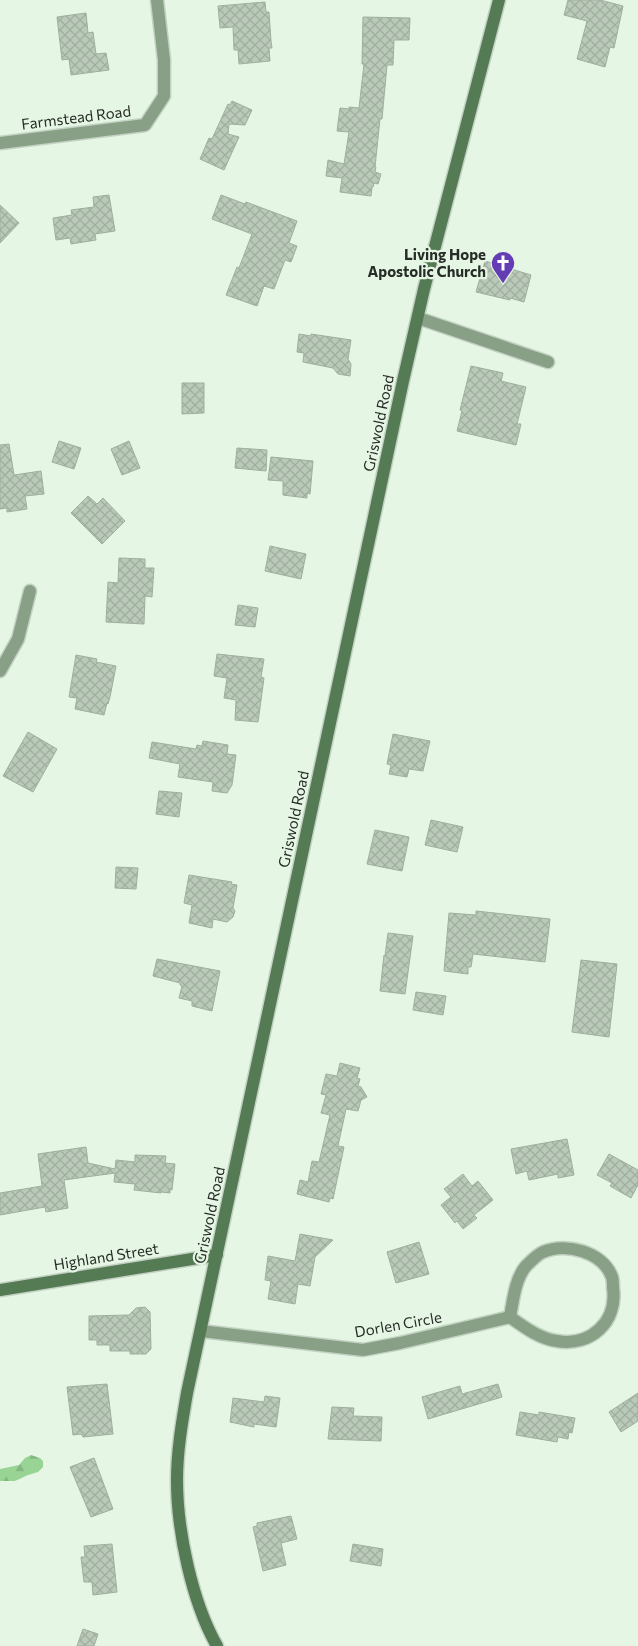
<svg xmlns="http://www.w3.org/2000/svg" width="638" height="1646" font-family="Commissioner,sans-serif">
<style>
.forest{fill:url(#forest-firs)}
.building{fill:url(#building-cross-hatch);stroke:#9faf9e}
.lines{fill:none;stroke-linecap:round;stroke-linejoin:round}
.street-casing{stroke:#c3d2c3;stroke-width:15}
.secondary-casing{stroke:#c3d2c3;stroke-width:15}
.street{stroke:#88a186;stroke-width:12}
.secondary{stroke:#557b54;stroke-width:12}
.labels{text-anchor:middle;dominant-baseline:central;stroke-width:4.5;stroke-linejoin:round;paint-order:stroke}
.street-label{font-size:15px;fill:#262c26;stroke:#e6f6e5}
.poi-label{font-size:15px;font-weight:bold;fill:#262c26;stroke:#e6f6e5;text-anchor:end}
</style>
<defs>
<pattern id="forest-firs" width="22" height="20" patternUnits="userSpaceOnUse" patternTransform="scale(1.25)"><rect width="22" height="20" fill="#98d595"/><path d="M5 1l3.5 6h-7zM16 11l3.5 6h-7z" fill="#83b780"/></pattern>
<pattern id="building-cross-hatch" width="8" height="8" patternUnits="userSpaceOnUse" patternTransform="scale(1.25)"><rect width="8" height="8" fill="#bacab9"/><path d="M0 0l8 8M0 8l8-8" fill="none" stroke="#a0ae9f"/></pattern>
</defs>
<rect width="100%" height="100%" fill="#e6f6e5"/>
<path class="forest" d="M31 1455 40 1458 43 1461V1467L38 1472 28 1475 15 1481H0V1469L19 1465 25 1458Z"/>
<path class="building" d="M568 0H600L623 6 614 48 610 47 605 67 577 59 587 21 564 15Z
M265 2 266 12H269L271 41 272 48H269L270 61 239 64 238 50H234L233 27 220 28 218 6Z
M86 13 88 33 93 32 96 54 106 53 109 70 71 75 69 59 62 60 57 17Z
M363 17 410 18 409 40H394L393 65H387L382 119H380L375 167H376L375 172 381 174 378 184 374 183 373 187H372L371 196 340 192 342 178 326 176 328 160 344 164 349 132 337 131 340 108 349 109V107L359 108 364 64H362Z
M232 101 252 110 245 125 229 124 228 134 239 137 224 170 200 159 209 138 212 139 228 104 230 105Z
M109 195 115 231 95 234 96 240 71 244 70 238 56 240 53 218 72 215 71 210 94 207 93 197Z
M221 195 245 204 246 202 297 221 289 243 297 246 291 262 285 260 274 289 264 286 257 306 226 295 237 267 239 268 252 234 212 219Z
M0 205 19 223 0 243Z
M485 261 531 275 524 302 510 298V300L476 292Z
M299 334 311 336V334L351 340 348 359 351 364 350 376 338 374 333 368 303 362 304 353 297 352Z
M471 366 503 373 501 381 526 387 517 424H521L516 445 457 431 462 411 460 410Z
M182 383H204V413L182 414Z
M59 441 81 448 74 469 52 462Z
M129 441 140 468 122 475 111 449Z
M9 444 14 475 41 471 44 494 25 496 27 509 7 512V508L0 509V445Z
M237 448 267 450 266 471 235 468Z
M271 457 313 461 310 494 307 493V498L283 495V481L268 480Z
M88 496 97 504 103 498 125 521 102 544 71 513Z
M270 546 306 554 301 579 265 571Z
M119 558 145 559V568H154L152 597 145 596 144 624 106 622 108 582 118 583Z
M238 605 258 608 255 627 235 625Z
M217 654 264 659 261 677 264 678 258 722 235 720 236 700 224 698 227 678 214 676Z
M76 655 97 659 96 662 116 666 110 697 108 704 107 703 104 715 75 709 77 698 69 697Z
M28 732 57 749 33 792 3 776Z
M393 734 430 741 423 771 409 769 407 777 389 774 391 765 387 764Z
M203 741 228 745 227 754 236 755 232 785 227 793 212 791 213 782 178 777 180 764 149 758 152 742 196 749 197 745 202 746Z
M159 791 182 793 179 817 156 814Z
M431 820 463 827 457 852 425 845Z
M375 830 409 837 402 871 367 864Z
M116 867 138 868 136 889 115 888Z
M189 875 232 882 231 884 237 885 233 908 235 911 233 917 227 922 213 919 212 928 189 923 192 905 184 903Z
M476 911 550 919 545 962 473 954 471 967H468V974L444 971 449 913 476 915Z
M388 933 413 936 405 994 380 991 384 955 385 956Z
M157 959 220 971 212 1011 192 1006V1001L179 998 182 986 180 985V983L153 976Z
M581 960 617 964 609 1037 572 1032Z
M416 992 446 996 443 1015 413 1010Z
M340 1063 360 1068 357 1078 360 1079 358 1086 361 1087 367 1097 361 1100 358 1111 346 1109 338 1146 344 1147 333 1199 330 1198 329 1202 297 1194 300 1180 308 1182 312 1161 319 1162 330 1115 321 1113 326 1095 321 1094 326 1074 337 1076Z
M567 1139 574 1175 558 1178V1174L529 1180 527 1171 516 1174 511 1149Z
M86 1147 88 1163 115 1169 116 1160 135 1162V1155L166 1156 165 1163 175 1164 172 1190 170 1189V1193L161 1192V1193L134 1190 135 1184 114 1182 115 1173 64 1180 68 1208 46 1212 45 1207 0 1215V1193L42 1186 38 1154Z
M609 1154 638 1170V1185L631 1198 610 1186 612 1183 597 1175Z
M463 1174 472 1186 478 1181 493 1200 474 1215 477 1218 463 1229 457 1221 455 1223 441 1205 451 1197 444 1189Z
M300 1234 333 1240 315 1257 310 1286 298 1284 295 1304 268 1299 271 1281 265 1280 268 1256 295 1261Z
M419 1242 429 1274 396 1283 387 1252Z
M145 1307 150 1312 151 1349 146 1354H130V1351H110V1345H97V1340H89V1316L129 1315 136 1308Z
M107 1384 113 1434 83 1437 81 1434 73 1435 67 1387Z
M498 1384 502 1397 428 1419 422 1397 460 1386 462 1394Z
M638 1393V1421L621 1432 609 1412Z
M265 1396 280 1398 276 1427 254 1424V1427L230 1422 233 1398 264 1402Z
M332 1407 354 1408 353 1416 382 1417 381 1441 328 1439Z
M520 1412 539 1415V1412L575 1418 572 1433 569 1432 568 1439 558 1437 557 1442 516 1435Z
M94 1458 113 1509 91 1517 70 1467Z
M291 1516 297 1539 281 1543 286 1565 263 1571 253 1527 257 1526V1523Z
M112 1544 117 1592 93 1595 92 1582H84L81 1557H85L84 1546Z
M353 1544 383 1549 381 1566 350 1561Z
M83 1629 98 1634 94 1646H77Z"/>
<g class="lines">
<g class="street-casing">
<path id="street" d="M0 143 145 125 164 96V60L157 0
M418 318 548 362
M0 671 18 639 30 591
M201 1331 363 1350 400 1343 510 1317C513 1301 515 1279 526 1266 530 1262 538 1254 543 1252 566 1242 603 1252 612 1277 613 1280 613 1285 613 1288 618 1322 590 1347 557 1341 540 1339 524 1327 510 1317"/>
</g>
<g class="secondary-casing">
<path id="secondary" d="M0 1290 217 1255
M217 1646C192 1602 177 1531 177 1480 177 1451 182 1422 187 1393L403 381 424 289 499 0"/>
</g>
<use href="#street" class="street"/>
<use href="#secondary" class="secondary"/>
</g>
<defs>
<g id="church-pin" transform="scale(1.25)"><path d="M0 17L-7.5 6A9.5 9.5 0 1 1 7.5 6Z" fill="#643db5" stroke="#e6f6e5"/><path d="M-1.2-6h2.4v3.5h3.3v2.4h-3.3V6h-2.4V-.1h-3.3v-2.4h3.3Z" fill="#fff"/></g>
</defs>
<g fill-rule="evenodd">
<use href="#church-pin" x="503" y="263"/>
</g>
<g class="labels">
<g class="street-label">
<text transform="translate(76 117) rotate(-7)">Farmstead Road</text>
<text transform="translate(378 423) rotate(-78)">Griswold Road</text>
<text transform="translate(293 819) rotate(-78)">Griswold Road</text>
<text transform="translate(209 1215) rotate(-78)">Griswold Road</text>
<text transform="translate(106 1256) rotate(-9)">Highland Street</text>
<text transform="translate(398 1324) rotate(-10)">Dorlen Circle</text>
</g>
<g class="poi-label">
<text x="486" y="254">Living Hope<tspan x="486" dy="17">Apostolic Church</tspan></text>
</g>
</g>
</svg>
